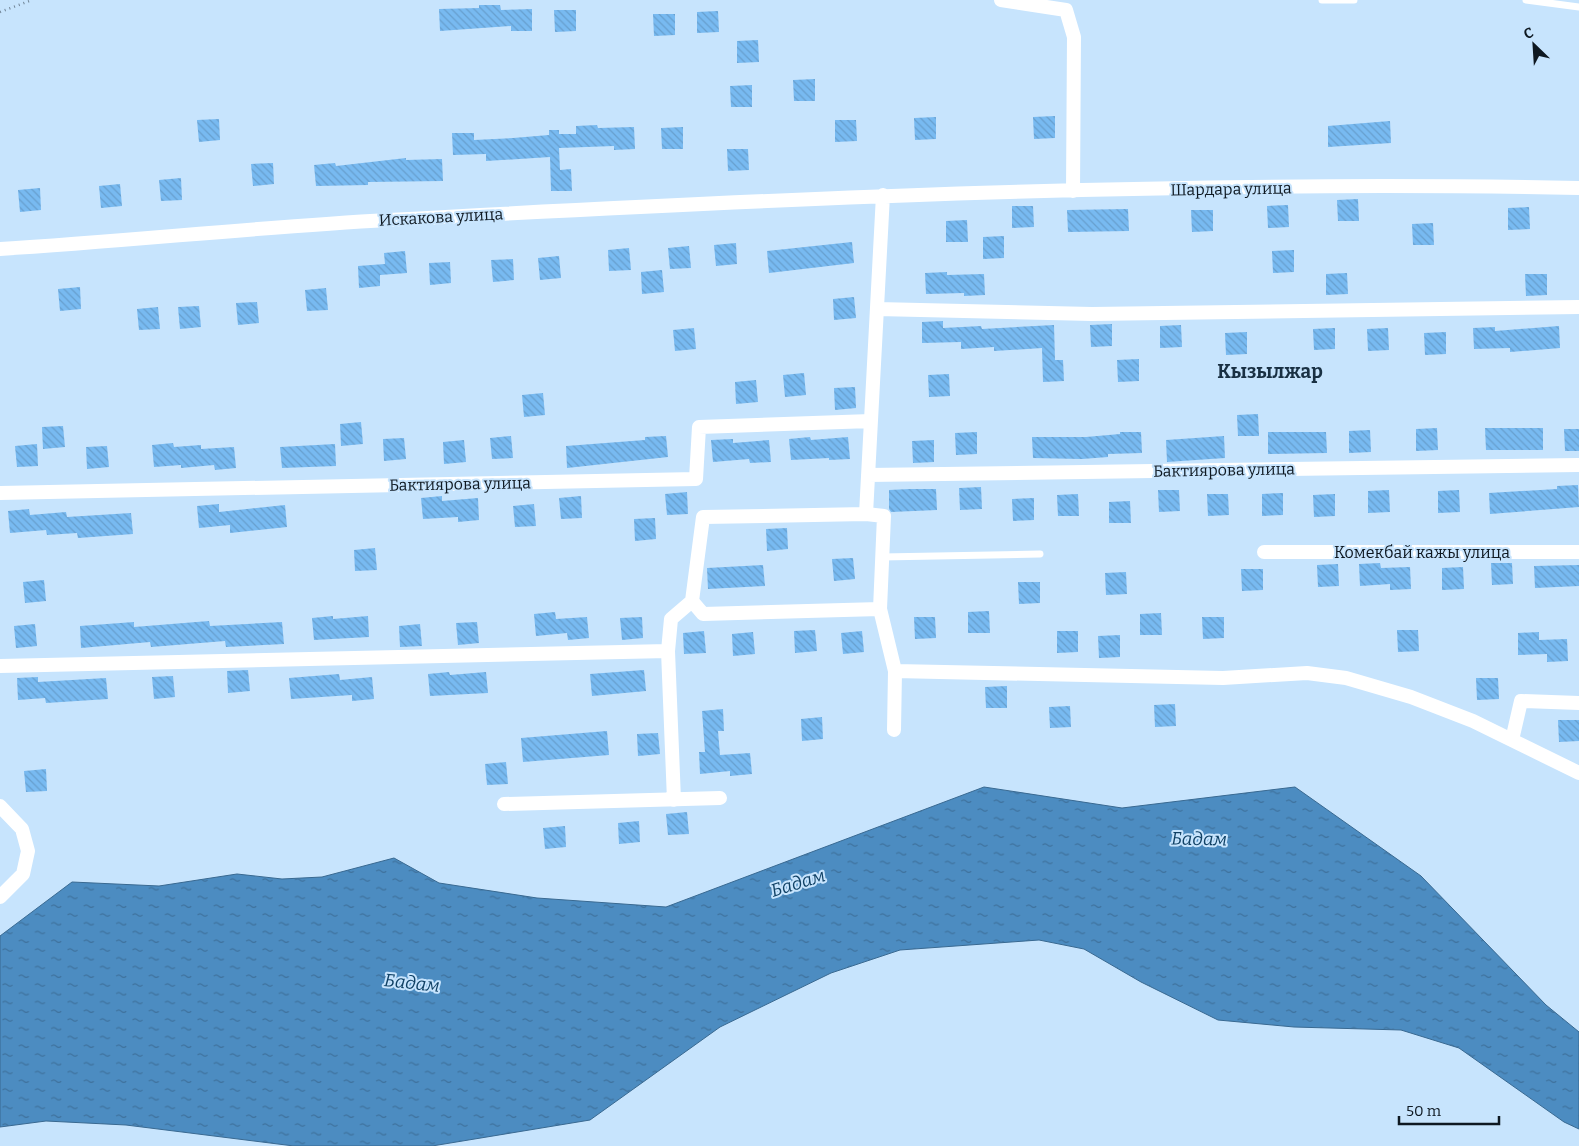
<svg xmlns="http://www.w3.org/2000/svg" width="1579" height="1146" font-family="Bitter,serif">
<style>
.water{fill:url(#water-ripples);stroke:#396991}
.building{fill:url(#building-back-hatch)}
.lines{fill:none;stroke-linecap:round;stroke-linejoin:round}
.path{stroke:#728698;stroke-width:2.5;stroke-dasharray:1 4;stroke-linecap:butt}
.lane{stroke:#fff;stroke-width:7}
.street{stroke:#fff;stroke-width:14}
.labels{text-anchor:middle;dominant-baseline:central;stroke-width:4;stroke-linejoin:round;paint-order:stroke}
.street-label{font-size:16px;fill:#0e1821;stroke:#c7e4fd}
.water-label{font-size:18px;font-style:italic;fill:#104165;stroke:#c7e4fd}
.quarter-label{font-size:19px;font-weight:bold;fill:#193043;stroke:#c7e4fd}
</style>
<defs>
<pattern id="water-ripples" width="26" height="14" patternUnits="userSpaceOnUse" patternTransform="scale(1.25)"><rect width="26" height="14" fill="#4c8cc1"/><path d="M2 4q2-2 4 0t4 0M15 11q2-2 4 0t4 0" fill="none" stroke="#3e719c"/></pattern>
<pattern id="building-back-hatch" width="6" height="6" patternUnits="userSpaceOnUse" patternTransform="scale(1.25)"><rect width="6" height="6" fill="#78baf1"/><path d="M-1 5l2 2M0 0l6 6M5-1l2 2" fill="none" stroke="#679fce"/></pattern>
</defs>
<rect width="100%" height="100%" fill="#c7e4fd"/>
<path class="water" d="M984 787 1122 808 1295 787 1421 876 1546 1005 1579 1032V1129L1564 1122 1459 1048 1401 1030 1294 1027 1218 1020 1141 982 1084 949 1039 940 900 950 831 973 720 1027 590 1120 432 1146H294L126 1125 46 1121 0 1127V936L72 882 159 886 237 874 282 879 322 877 394 858 439 883 537 898 666 907Z"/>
<path class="building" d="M479 5H500L501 10 532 9V31H511V26L440 31 439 9 479 8Z
M554 10H576V31L555 32Z
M718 11 719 32 697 33V12Z
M653 14H675V35L654 36Z
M758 40 759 62 737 63V41Z
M815 79V101H794L793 80Z
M752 85V107H731L730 86Z
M1055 116V138L1034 139 1033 117Z
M936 117V139L915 140 914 118Z
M219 119 220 140 199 142 197 120Z
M835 120H856L857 141 835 142Z
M1390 121 1391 143 1328 147V126Z
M597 125 598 128 634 127 635 149 614 150V146L559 148 560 170 571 169 572 191H551L550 157 486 161V154L453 155 452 133H474V140L513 138 549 135V130H559V134H576V126Z
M683 127V149H662L661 128Z
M727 149H748L749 170 728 171Z
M406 158V160L442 159 443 181 368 182V185L316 186 314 165 335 163 336 166Z
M273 163 274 184 253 186 251 164Z
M181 178 182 200 161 201 159 180Z
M120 184 122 206 101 208 99 186Z
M40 188 41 210 20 212 18 190Z
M1358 199 1359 221H1338L1337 200Z
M1288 205 1289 227 1268 228 1267 206Z
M1012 206H1033L1034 227 1012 228Z
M1529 207 1530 229 1508 230V208Z
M1128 209 1129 231 1068 232 1067 210Z
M1191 210H1213V231L1192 232Z
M967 220 968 242H946V221Z
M1433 223 1434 245H1413L1412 224Z
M1004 236V258L983 259V237Z
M852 242 854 263 769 273 767 251Z
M736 243 737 264 716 266 714 245Z
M689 246 691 268 670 269 668 248Z
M629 248 631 270 609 271 608 250Z
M1294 250V272L1273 273 1272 251Z
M405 251 407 273 380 275V286L359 288 358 266 385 264 384 253Z
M559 256 561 278 540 280 538 258Z
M513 259 514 280 493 282 491 260Z
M450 262 451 283 430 285 429 263Z
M662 270 664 292 642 294 641 272Z
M947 272V275L984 274 985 295 964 296V293L926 294 925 273Z
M1347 273 1348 294 1326 295V274Z
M1525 274H1547V295L1526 296Z
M80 287 81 309 60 311 58 289Z
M326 288 328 310 307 311 305 290Z
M854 297 856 318 834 320 833 299Z
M257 302 259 323 238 325 236 303Z
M199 306 201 327 180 329 178 307Z
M158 307 160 329 139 330 137 309Z
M943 321V328L981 326 982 329 1054 325 1055 360H1063L1064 381 1043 382 1042 348 994 351V347L961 349V342L922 343V322Z
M1112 324V346L1091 347 1090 325Z
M1181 325 1182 347 1160 348V326Z
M1559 326 1560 348 1510 352V348L1474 349 1473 328 1495 327V331Z
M694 328 696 349 675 351 673 330Z
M1335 328V349L1314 350 1313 329Z
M1388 328 1389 350 1368 351 1367 329Z
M1247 332V354L1226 355 1225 333Z
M1446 332V354L1425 355 1424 333Z
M1139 359V381L1118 382 1117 360Z
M804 373 806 395 785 397 783 375Z
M949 374 950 396 929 397 928 375Z
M756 380 758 402 736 404 735 382Z
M855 387 856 408 835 410 834 388Z
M543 393 545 415 524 417 522 395Z
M1258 414 1259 436H1238L1237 415Z
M361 422 363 444 341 446 340 424Z
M63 426 65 447 43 449 42 427Z
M1437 428 1438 450 1416 451V429Z
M1485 428H1543V450H1486Z
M1564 429H1579V451H1565Z
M1370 430 1371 452 1349 453V431Z
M977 432V454L956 455 955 433Z
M1120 432H1141L1142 453 1108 454V457L1082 459 1033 458 1032 437H1086L1120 434Z
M1268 432H1326L1327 453 1268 454Z
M511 436 513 458 492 459 490 438Z
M666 436 668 457 567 468 566 446 645 440V437Z
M1224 436 1225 458 1167 462 1166 440Z
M810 437 811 440 848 437 850 459 829 460V458L791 460 789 439Z
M404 438 406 459 384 461 383 439Z
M733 439V443L769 440 771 462 750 463 749 459 713 462 711 440Z
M464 440 466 462 444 464 443 442Z
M934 440V462L913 463 912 441Z
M173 443 174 447 201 445V449L234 447 236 468 215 470 214 465 181 468V465L154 467 152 445Z
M37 444 38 466 17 467 15 446Z
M335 444 336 466 282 468 280 447Z
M107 446 109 467 87 469 86 447Z
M1578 485 1579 507 1490 514 1489 493 1557 489V486Z
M981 487 982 509 960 510 959 488Z
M910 489H936L937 510 891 512 889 509V490Z
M1158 490H1179L1180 511 1159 512Z
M1389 490 1390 512 1368 513V491Z
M1459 490 1460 512 1438 513V491Z
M687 492 688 514 667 515 665 494Z
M1283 493V515L1262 516V494Z
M1078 494 1079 516H1058L1057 495Z
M1207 494H1228L1229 515 1208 516Z
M1335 494V516L1314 517 1313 495Z
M442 496V501L478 498 479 520 458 522V517L423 519 421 498Z
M581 496 582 518 561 519 559 498Z
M1034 498V520L1013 521 1012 499Z
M1130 501 1131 523H1109V502Z
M219 504V512L285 505 287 527 230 533V525L199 528 197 506Z
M534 504 536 526 515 527 513 506Z
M29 509 30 515 66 512 67 517 131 513 133 534 78 538 77 533 47 535 46 530 10 533 8 511Z
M655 518 656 539 635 541 634 519Z
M787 528 788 549 767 551 766 529Z
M375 548 377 570 355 571 354 550Z
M853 558 855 579 834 581 832 559Z
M1380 563 1381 568 1410 567 1411 589 1390 590V584L1360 586 1359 564Z
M1491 563H1512L1513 584 1492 585Z
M1338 564 1339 586 1318 587 1317 565Z
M763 565 765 586 708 589 707 568Z
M1579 565V586L1535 588 1534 566Z
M1463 567 1464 589 1442 590V568Z
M1241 569H1263V590L1242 591Z
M1126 572 1127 594 1106 595 1105 573Z
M44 580 46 601 25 603 23 582Z
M1018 582H1040V603L1019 604Z
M989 611 990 633H968V612Z
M555 612 556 619 587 617 589 638 568 640 567 633 536 636 534 614Z
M1161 613 1162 635H1140V614Z
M333 616V619L368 616 369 637 314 640 312 618Z
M642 617 643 638 622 640 620 618Z
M914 617H935L936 638 915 639Z
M1202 617H1224V638L1203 639Z
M209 621 210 626 282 622 284 644 226 647 225 641 151 647 150 642 81 648 80 626 134 622V627Z
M477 622 479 643 458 645 456 623Z
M35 624 37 646 16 648 14 626Z
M420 624 422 646 400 647 399 626Z
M815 630 817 651 795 653 794 631Z
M1397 630H1418L1419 651 1398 652Z
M704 631 706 653 684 654 683 633Z
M862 631 864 652 843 654 841 633Z
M1057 631H1078V652L1057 653Z
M753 632 755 654 733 656 732 634Z
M1539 632V640L1567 639 1568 661 1547 662V654L1518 655V633Z
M1120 635V657L1099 658 1098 636Z
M248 670 250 691 228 693 227 671Z
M644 670 646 691 592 696 590 674Z
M449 672 450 675 486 672 488 693 430 696 428 674Z
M339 674 340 680 372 677 374 699 352 701V695L291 699 289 678Z
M173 676 175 697 154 699 152 677Z
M38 677V682L106 678 108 699 46 703 45 698 18 700 17 678Z
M1476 678H1498L1499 699 1477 700Z
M1007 686V708H986L985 687Z
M1175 704 1176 726 1155 727 1154 705Z
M1070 706 1071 727 1050 728 1049 707Z
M723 709 724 731H718L720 755 750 753 752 774 730 776V771L700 774 699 752H705L702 711Z
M822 717 823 739 802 741 801 719Z
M1558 720H1579V741L1559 742Z
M607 731 609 755 523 762 521 738Z
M658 733 660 754 638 756 637 734Z
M506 762 508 784 487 785 485 764Z
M46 769 47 791 26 792 24 771Z
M687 812 689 834 668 835 666 814Z
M639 821 640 842 619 844 618 823Z
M565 826 566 847 545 849 543 828Z"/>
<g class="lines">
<path class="path" d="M0 12 32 0"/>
<path class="lane" d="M1322 0H1354
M1526 0 1579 7
M882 557 1040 554"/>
<path class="street" d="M1001 0 1066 10 1074 37 1073 191
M883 195 866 514 884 516 880 609 895 671 894 730
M0 249C129 241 259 227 388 220 785 198 1182 180 1579 188
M877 309 1092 314 1579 307
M868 475 1579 465
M0 493 696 479 699 427 871 421
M1264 552H1579
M692 601 703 614 880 609
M0 666 668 651
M895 671 1223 678 1307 673 1346 678 1411 697 1473 721 1579 773
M1512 740 1521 701 1579 703
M674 800 668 651 671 619 692 601 703 517 866 514
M504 804 720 798
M0 806 22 829 28 851 23 874 0 897"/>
</g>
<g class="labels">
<g class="street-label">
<text transform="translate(1231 189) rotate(-1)">Шардара улица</text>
<text transform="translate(441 217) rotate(-3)">Искакова улица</text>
<text transform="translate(1224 470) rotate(-1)">Бактиярова улица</text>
<text transform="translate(460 484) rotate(-1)">Бактиярова улица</text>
<text x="1422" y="552">Комекбай кажы улица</text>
</g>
<g class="water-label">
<text transform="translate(1199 839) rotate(1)">Бадам</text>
<text transform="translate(798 883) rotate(-17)">Бадам</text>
<text transform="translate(412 983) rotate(6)">Бадам</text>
</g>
<g class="quarter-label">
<text x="1270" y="371">Кызылжар</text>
</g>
</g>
<g transform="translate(1534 45) rotate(335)" stroke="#c7e4fd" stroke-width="4" paint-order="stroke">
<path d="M0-4L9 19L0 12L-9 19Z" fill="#0e1821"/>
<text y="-8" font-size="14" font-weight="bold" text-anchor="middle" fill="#0e1821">С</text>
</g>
<path d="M1399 1116v8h100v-8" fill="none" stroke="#0e1821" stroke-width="2.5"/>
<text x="1406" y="1116" font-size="15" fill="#0e1821" stroke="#c7e4fd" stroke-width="4" paint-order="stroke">50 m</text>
</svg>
